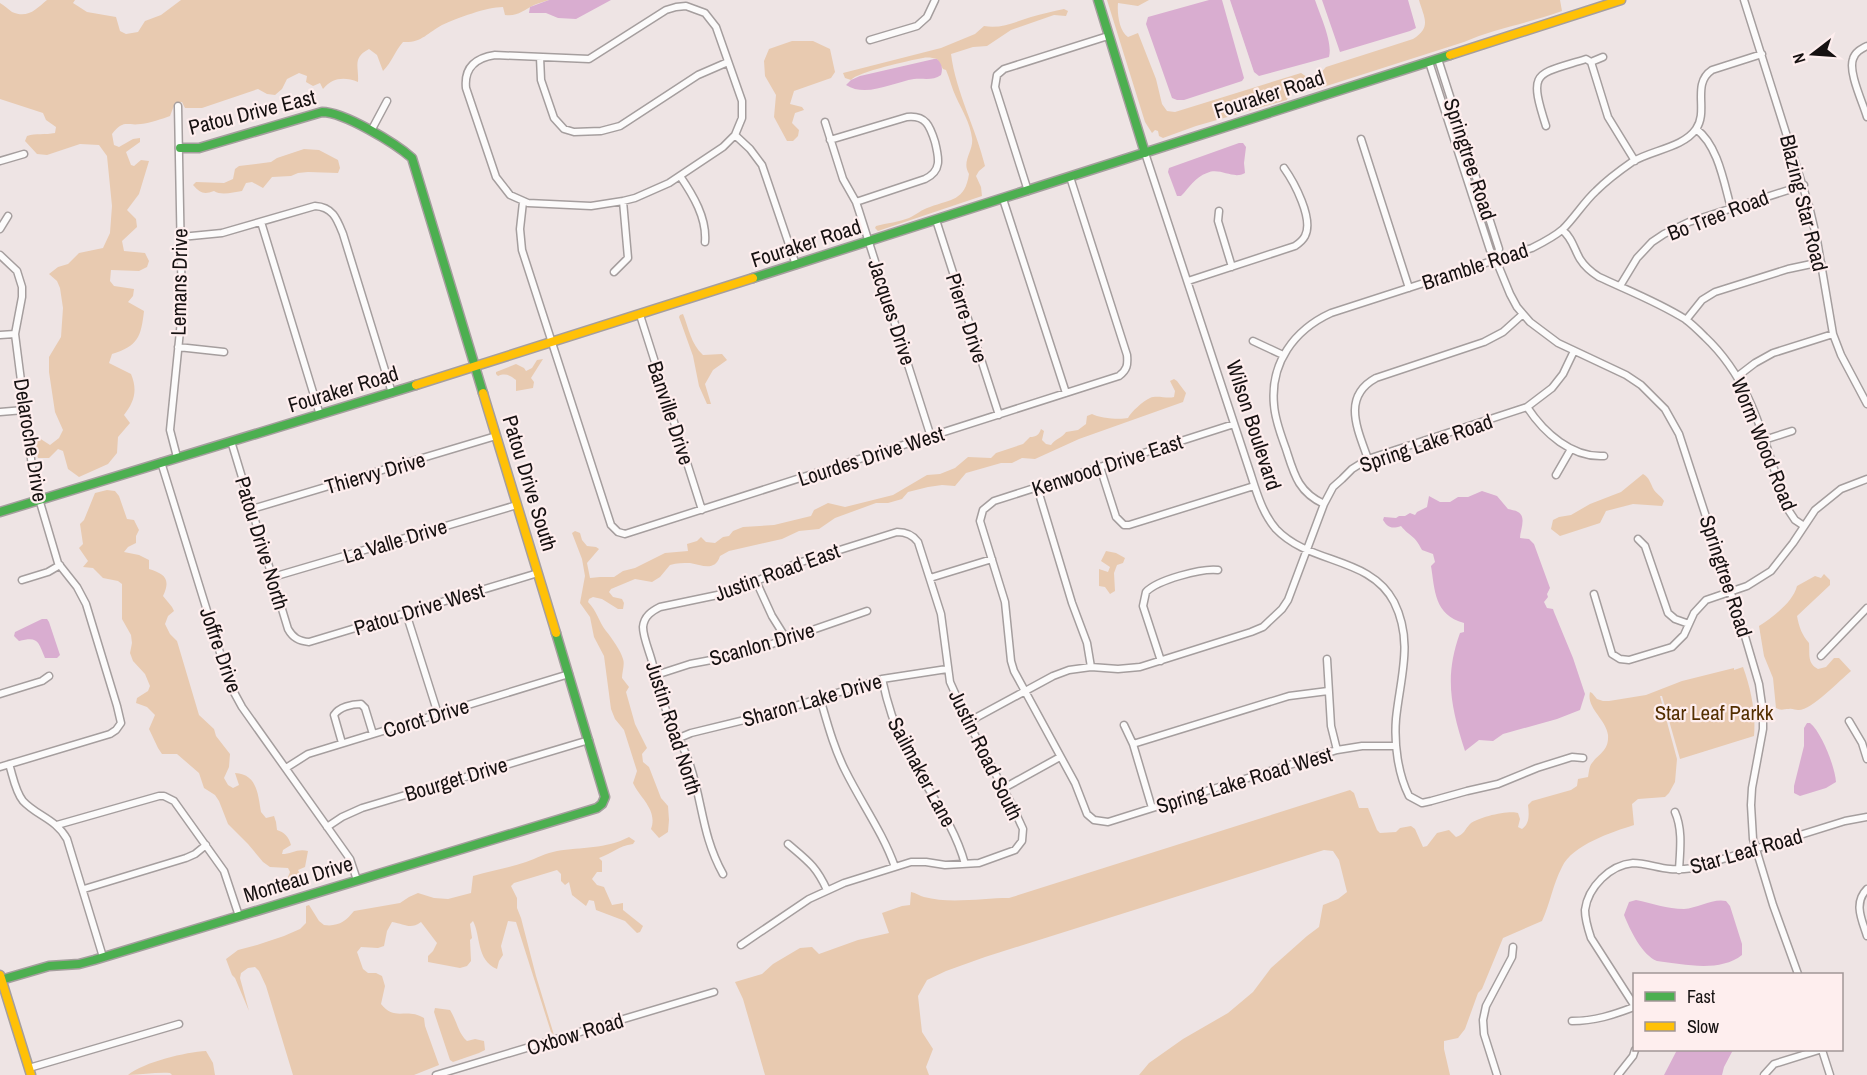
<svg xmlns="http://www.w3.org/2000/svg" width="1867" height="1075" font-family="'Archivo Narrow',sans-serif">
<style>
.green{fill:#e8cab0}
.water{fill:#d9add0}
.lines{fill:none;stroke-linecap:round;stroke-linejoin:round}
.street-casing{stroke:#a59e9e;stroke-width:9}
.fast-casing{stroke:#a59e9e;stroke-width:11}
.slow-casing{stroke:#a59e9e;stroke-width:11}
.street{stroke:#fcfbfb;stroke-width:6}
.fast{stroke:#4caf50;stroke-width:8}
.slow{stroke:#ffc107;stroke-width:8}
.labels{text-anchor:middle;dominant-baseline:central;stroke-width:4.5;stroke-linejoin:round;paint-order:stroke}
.street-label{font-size:21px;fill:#161111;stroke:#feeeee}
.park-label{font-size:21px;fill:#532f01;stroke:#feeeee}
</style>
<rect width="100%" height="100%" fill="#eee4e4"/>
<path class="green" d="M47 0H75L73 3 87 12 116 17 120 31 126 34 138 32 145 21 161 15 181 0H549C544 2 538 3 534 5 524 10 517 17 505 15L503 7C487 7 457 18 442 25 427 33 422 43 403 42 395 51 392 62 383 71L377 55 369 49C352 58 359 66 358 82 345 77 333 77 323 89L320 83 313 86 306 82 307 76 299 73 287 79 282 89 275 95 267 94 258 89 202 108H185L182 102 175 103 170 116C161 119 151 123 141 124 126 126 124 119 112 134L114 145 119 147 133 139 140 138V142L126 152 131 165 134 166 141 160 149 161 139 194 127 210 136 219 137 227 122 241 124 251 145 253 149 261 147 267 139 271 111 270 110 281 114 286 134 289 133 296 128 302 144 311C141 337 138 346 112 354L109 363 131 374C138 391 134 402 124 415L130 423 118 437 117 453 108 464 79 477 68 469 63 451 58 449 49 458H38L32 438 36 436 50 445 59 438 63 430 55 412 49 372V357L61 337 63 308 60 288 57 281 49 274 58 267 68 264 79 253 103 248 110 233 112 206 107 156 99 145 80 144 47 155 37 154 25 141 27 136C36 133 45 135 55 133L56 127 46 120 43 113 0 99V3C5 6 8 9 12 12 28 19 36 9 47 0Z
M1107 0H1149L1138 6 1118 3C1117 13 1119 31 1128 37L1138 33 1156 79 1162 104 1167 111 1175 112 1301 73 1313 81 1326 67 1413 39C1432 27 1424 18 1419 0H1560L1562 11C1530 23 1495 28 1464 42L1314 90 1308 88 1304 82C1293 85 1290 90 1287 100L1196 126 1163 138 1159 136 1158 131 1155 130 1152 133 1145 122Z
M1064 9 1068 11 1066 16 1054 15 1011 30 987 46 973 47 951 54C956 93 976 128 985 166L979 171 976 176 981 187 982 196 878 231 875 228 876 226C887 223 899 222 909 218 916 215 922 209 930 207 951 199 965 201 969 174 961 161 974 151 972 138 970 123 962 110 956 97 952 89 950 79 946 70L943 69 937 59C933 58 928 57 923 58 911 60 857 72 851 80L845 78 843 73 941 48 975 34 984 26C1001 29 1015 22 1031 17 1042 14 1053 11 1064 9Z
M792 41H813L830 49 835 72 831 78 794 91 790 104 802 107 804 110 795 113 792 123 799 130 798 136 793 141H787L774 117 776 95 765 76 764 61 769 49Z
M304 149 319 150 338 160 340 168 338 173 308 172 298 173 291 176 272 177 263 188 252 182 246 183 242 191C233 192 222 196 214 191 204 195 200 193 193 185L196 182 224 183 233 179 235 169 239 166 271 162 277 158Z
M683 314C689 329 691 344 703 355L722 354 727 360 713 370 705 384 711 404H707L699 386 693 356 679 317 680 315Z
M543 359 531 378 534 382 533 388 516 391V380C510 375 505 373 498 376L496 374V372L516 364 524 368 526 371 532 368 537 360Z
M1174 379 1177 381 1186 393 1183 402 1079 439 1035 459 1022 458 1012 463H1001L966 473 955 486 942 485 928 487 908 492 902 499 888 503H876L835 518 819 529 799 531 782 539 729 551 720 556C715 572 702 565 690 563 683 563 677 563 670 565L660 577 652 582 635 579 611 589 609 592 613 597 622 599 624 603 623 609H618L602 599 593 597 589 599 588 602C597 611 599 622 606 631 611 637 621 651 623 659 625 664 622 672 622 678L629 687 626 692 635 724 647 748 642 754 643 762 649 767 661 798 668 806 669 820 668 832 659 838 651 829C658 810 640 798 633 783L637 771 624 730 615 719 611 709 604 656 594 637 590 617 580 603 585 576 582 559 572 533 575 531 580 533 582 540 587 546 596 547 599 549 587 563 590 578 600 577H614L623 571 635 568 665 553 688 551 687 544 697 541 701 537 706 542 715 543 723 537 729 536 733 531 743 527 774 525 811 516 814 510 828 503 845 507 893 495 927 475 940 474 955 468 968 457 991 458 996 453 1023 444 1030 437C1036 437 1039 435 1041 429L1044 431 1042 440 1046 444 1051 445C1055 439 1062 438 1066 432L1078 430 1086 424 1087 416 1092 414C1099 418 1119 420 1128 418 1131 412 1143 401 1150 398 1157 395 1167 399 1174 397L1175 391 1170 381Z
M1643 474C1650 478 1650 483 1654 490 1657 494 1661 496 1664 501L1662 506 1633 504 1606 511 1600 523 1560 536 1551 529 1553 520 1559 517 1571 515 1590 504 1621 492Z
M107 490 115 491 119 496 127 519 134 520 139 530 136 536V543L128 547 124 552 139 555 149 560V569C165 574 171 579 163 596L172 607 174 611 168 616 165 624 170 634 177 641 199 715 214 729 216 736 230 754 229 767 224 778 228 785 233 788 239 785 235 773C257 774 258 794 261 812L266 818 274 816 276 822 277 830C284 832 289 837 291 845L283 850 282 854C291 854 298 848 308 851L305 867 298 870 301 876V885L296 888H290L285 884 290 872 288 868 270 867 263 862 248 844 228 824 219 801 215 795 204 788 199 773 177 754H162L158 748 149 729 155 715 147 707 136 703 137 698 148 691 150 686 145 674 133 661 130 653 132 643 131 635 122 619V584L118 581 103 578 93 568 83 567 88 561 79 548 83 544 80 524 84 520 95 493Z
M1106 551 1116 553 1125 558 1123 563 1117 565 1114 573 1115 591 1110 594 1105 587 1099 586V569L1108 572 1110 567 1101 561Z
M1824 574 1830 580V585L1797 616C1799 627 1802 635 1809 643 1810 655 1807 663 1818 669L1826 667 1834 658H1839L1851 671C1840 680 1811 711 1798 710 1795 710 1792 708 1789 709 1783 709 1782 711 1776 708L1773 678 1764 656 1759 626C1773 617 1793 602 1797 586L1815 576 1821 578Z
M1743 667C1751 689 1756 713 1754 736L1680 759 1662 696H1660L1677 759 1675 782 1669 793 1665 797 1638 799 1632 804 1634 825C1612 832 1572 845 1562 867 1553 884 1550 904 1542 921L1503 938 1482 989 1478 993 1465 1029 1458 1038 1444 1041V1049L1450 1075H1139L1149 1063 1183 1039 1228 1013 1253 992 1271 968 1307 936 1319 927 1323 905 1338 899 1347 892 1339 860 1333 851 1324 850 985 957 946 971 927 980 918 996 922 1032 933 1049 926 1067 929 1075H765L743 999 735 982 762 974 773 964 800 948 812 947 819 954 858 940 889 933 882 913 902 906 910 905 911 892C916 893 920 896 924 897 950 904 983 898 1009 898L1350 790 1354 793 1359 808H1368L1377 830 1380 833 1396 832 1400 828 1411 826 1415 829 1423 847 1427 846 1437 833 1449 830 1456 837C1464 835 1465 829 1470 824 1478 817 1509 810 1518 813L1520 819 1518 827 1522 829C1530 823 1529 814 1528 805L1532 801 1571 790 1577 786 1578 779 1588 777C1589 773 1589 766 1592 763 1599 753 1609 751 1608 735 1606 719 1586 708 1590 692L1592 693 1597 699 1603 701H1609L1646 695 1682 681 1734 668V670Z
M629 837 635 841 633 844C618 846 613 853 599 858L602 861V872H597L592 879 597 885 604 887 612 905 623 903V910L643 926 640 932 637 933 625 921 596 910 594 901 589 900 586 906 572 895 569 882 565 885 561 881V874L557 870 514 883 511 886 517 898V908L521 918 536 976 554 1035 551 1032 516 922 508 921 501 946 503 955 499 961 497 969C476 960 481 936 473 921L470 924 472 938 470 940 471 961 467 966 460 968 428 962V956L433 951 437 943 421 922C410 930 405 924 392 922L387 931 384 946 378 948 361 947 357 952 363 969 368 973H376L382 976 385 986 381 1004C395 1022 406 1007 424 1018L425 1026 439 1065 414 1075H293L266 986 259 971 255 967 248 968 241 973 240 978 249 1011 235 978 232 975 226 959 238 950 257 945 284 936 300 929 306 923V906L309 905 319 921 324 925C338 927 346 921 354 911L400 903 409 897 418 893 434 898 448 899 471 893 473 876C490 871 509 868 526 862 537 858 546 853 557 851 581 847 606 849 629 837Z
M435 1008 450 1010C457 1021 458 1033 467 1041L475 1039 484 1041 485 1050 479 1053 453 1062 450 1060 434 1012Z
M206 1051 213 1063 215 1075H172L170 1073C156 1072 142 1075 128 1075 144 1062 186 1052 206 1051Z"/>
<path class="water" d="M549 0H611L576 19 558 18 546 13H529L530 7Z
M1209 0H1222L1244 78 1242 81 1184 100H1177L1172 98 1146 24 1148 17Z
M1230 0H1315C1320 15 1333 42 1329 57L1259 76 1254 72Z
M1322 0H1408L1416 28 1410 31 1340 52Z
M934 59H937C942 64 943 68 941 75 933 81 924 78 914 79 894 82 866 98 846 85L851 80 860 76Z
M1239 143H1243L1246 147 1244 163 1245 173C1233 180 1220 167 1207 173 1195 177 1189 188 1181 196H1177L1168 172 1169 168Z
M1482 491 1497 496 1508 509C1511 510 1515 510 1518 512 1527 517 1520 530 1520 538L1529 539 1534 544 1550 588 1547 594 1548 597 1544 602 1547 608 1553 609 1554 612 1573 658 1585 694 1580 710 1557 719 1503 734 1493 741 1479 740 1465 751C1451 707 1444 677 1460 633L1464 632V623C1434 615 1435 590 1431 566L1435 562 1433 554 1422 550C1414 534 1410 537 1401 526 1392 529 1388 528 1383 520L1384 517 1396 518 1399 516H1405L1410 513 1415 515 1417 512 1427 507 1429 496 1440 502H1450L1458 497H1468Z
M42 619H47L49 622 60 655 57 658H45C38 641 38 636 19 641L14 636 15 632Z
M1807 723H1810C1822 733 1835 767 1836 782L1826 788 1800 796 1794 793V786L1804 746V728Z
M1636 900C1652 903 1667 909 1684 909 1698 908 1713 898 1726 901L1730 906 1742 944V955C1719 973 1683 964 1657 961 1642 955 1630 930 1624 915L1629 902Z
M1677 1050H1733L1724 1067 1722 1075H1664Z"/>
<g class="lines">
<g class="street-casing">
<path id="street" d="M1744 0 1809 206 1817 240 1833 334 1841 355 1867 404
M686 6 705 13 716 27 742 101V118L735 135 723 147 669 183 635 198 623 201 591 206 528 203 510 195 496 177 466 88C464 68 475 58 495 55L589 59 666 10 676 7Z
M870 40 917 26 927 17 935 0
M1867 46C1861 49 1855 52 1853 59 1848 72 1863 103 1867 117
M540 57 541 80 554 118 564 129 574 132 601 131 620 126 698 75 728 62
M1438 59 1499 249 1496 260
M1429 62 1490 250 1496 260 1510 294 1517 307 1530 322 1558 343 1626 375 1641 385 1665 409 1679 434 1744 633 1759 684 1763 712V729L1752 788 1751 805 1753 839 1773 905 1798 974
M1591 62 1608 117 1635 161
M1591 62 1603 57
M825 122 843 179 856 202 859 211 931 437
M1546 126C1528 70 1535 75 1586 59L1591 62
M1696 129C1718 145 1724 183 1731 208
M371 131 387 101
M735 135 750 149 762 165 796 265
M1361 139 1409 288
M830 140 907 117C926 115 930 126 935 142 939 158 942 171 925 179L856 202
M1145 153 1251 475C1257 494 1263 514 1276 529 1310 565 1370 556 1394 602 1414 642 1400 678 1396 719 1394 744 1398 774 1409 796L1422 803 1431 801 1467 791 1498 784 1537 768 1572 757 1583 758
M0 161 24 154
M680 176C693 195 707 218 705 242
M1028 191 995 87 997 75 1004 69 1108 36
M1003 199 1066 393
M523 202 520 229 522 250 611 525 618 532 625 534 1119 376C1127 370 1128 365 1127 355L1070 177
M1219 211 1218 221 1232 267
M936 220 999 415
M261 222 320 415
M0 229 8 216
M1562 230C1572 237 1574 249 1580 259 1585 267 1591 272 1599 277 1627 290 1658 302 1685 319 1692 324 1699 331 1705 337 1755 384 1765 447 1787 508L1795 520 1804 526
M181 237 222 233 315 206C333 207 337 219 343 234L392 393
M0 255 17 271 22 287V297L15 334 34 482 58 563 77 587 86 604 117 706 121 723 116 730 110 734 0 767
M614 272 628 258 623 201
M1188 281 1295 246C1298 244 1303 240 1305 236 1314 219 1294 182 1284 168
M1620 286 1637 258 1652 242 1664 234 1689 222 1804 185
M640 315 702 510
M1686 320 1702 300 1715 292 1788 269 1821 262
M0 335 15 334
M1253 341 1283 355
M178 347 224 352
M1738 376 1755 363 1773 353 1833 334
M1527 407C1544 433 1572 458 1604 456
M0 412 24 410
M1234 424 994 501 983 510 980 521 1005 602 1011 661 1014 671 1075 783 1087 814 1094 820 1108 822 1337 750 1362 746H1396
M1764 440 1792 431
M231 441 288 629C293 638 299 641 309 642L538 573
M177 457 170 430 182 311 178 106
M1368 459C1358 430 1341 397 1376 378L1484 342 1503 332 1523 314
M161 462 230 685 242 707 350 859 357 880
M1100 467 1116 517 1124 525H1129L1254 486
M1556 475 1571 449
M1037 487 1072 603 1087 643 1091 667
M1324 504C1298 492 1294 474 1286 449 1281 435 1275 420 1274 405 1270 363 1294 330 1331 313L1532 248C1542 243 1554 237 1563 229 1575 217 1584 202 1596 191 1607 180 1619 171 1632 162 1651 150 1683 148 1696 129 1709 111 1691 84 1712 70L1762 54
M252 509 496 436
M1638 539 1645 546 1668 613 1675 619 1689 624
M273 577 517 505
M930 578 992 559
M22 580 48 572 60 565
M756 581 772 616 787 640
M1594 594 1612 654 1620 659 1629 660 1672 647 1684 635 1694 613 1706 600 1747 586 1771 571 1793 543 1815 510 1841 489 1867 479
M406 613 438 714
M1821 656 1867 608
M1327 659 1331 726 1337 750
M1161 661 1143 606 1146 592C1157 580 1202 568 1218 570
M656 675 690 664 743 654 867 611
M882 679C887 702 893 723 904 745 923 785 953 820 965 864
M0 694 42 681 49 676
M820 698C827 722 834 749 846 772 862 804 883 833 895 867
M1849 721 1862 743 1867 759
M968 722 1053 676 1069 670 1091 667 1118 669 1140 667 1251 632 1263 627 1282 609 1288 600 1324 504 1333 487 1342 479 1352 469 1368 459 1527 407 1552 388 1563 374 1574 351
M1124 725 1133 744 1152 808
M679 738 691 733 769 714 882 679 947 669
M342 743 334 715C339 707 352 704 361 704L365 708 373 734
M1133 744 1289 696 1328 691
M9 764C13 776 15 791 23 801 37 816 56 819 67 839L103 957
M286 768 308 754 569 674
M1004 788 1060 757
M1675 812C1683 830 1680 851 1679 870
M57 825 159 796H164L174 801 224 871 239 916
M327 827 342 817 362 808 589 740
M788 844C808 861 816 866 827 890
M723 874C702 836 703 804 690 765 684 746 673 729 666 710 660 693 656 675 651 658 648 648 643 636 643 627 644 616 652 611 660 607L732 592 795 564 897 532C907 532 913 535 918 542L941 614 950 682 968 722 1012 805 1023 829 1022 841 1015 850 979 863 945 865 926 862H911L844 883 809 899 741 945
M84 889 186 858 195 854 206 845
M1867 889C1853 903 1862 920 1867 936
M1634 1005 1591 938C1588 929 1585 920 1585 910 1588 887 1610 865 1633 863 1645 863 1658 868 1670 869 1678 870 1686 869 1694 868L1845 821 1867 817
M1572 1021C1595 1021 1613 1015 1634 1007
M1822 1050 1830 1075
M29 1068 179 1024
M436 1075 714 992
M1497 1075 1484 1034 1483 1020 1486 1006 1512 957 1513 947
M1618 1075 1633 1056 1635 1050
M1764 1075 1774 1064 1819 1050"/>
</g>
<g class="fast-casing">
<path id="fast" d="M1098 0 1145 153
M180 148H199L322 112C344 112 395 143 412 158L483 393
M753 278 1450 55
M0 512 416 385
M1 980 49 966 79 964 94 960 597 808 602 804 605 797 556 633"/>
</g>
<g class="slow-casing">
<path id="slow" d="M1450 55 1621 0
M416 385 753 278
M483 393 556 633
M0 975 31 1075"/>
</g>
<use href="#street" class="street"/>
<use href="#fast" class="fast"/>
<use href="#slow" class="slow"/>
</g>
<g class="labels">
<g class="street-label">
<text transform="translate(1269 94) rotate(-18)">Fouraker Road</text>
<text transform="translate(252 112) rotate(-14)">Patou Drive East</text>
<text transform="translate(1470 159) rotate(72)">Springtree Road</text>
<text transform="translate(1804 203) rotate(76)">Blazing Star Road</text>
<text transform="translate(1718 215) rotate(-21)">Bo Tree Road</text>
<text transform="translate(806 243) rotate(-18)">Fouraker Road</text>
<text transform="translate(1475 266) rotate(-18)">Bramble Road</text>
<text transform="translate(179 282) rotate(-89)">Lemans Drive</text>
<text transform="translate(892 312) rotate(72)">Jacques Drive</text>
<text transform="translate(967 318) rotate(72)">Pierre Drive</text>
<text transform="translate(343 389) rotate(-17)">Fouraker Road</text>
<text transform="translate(671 413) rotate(72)">Banville Drive</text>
<text transform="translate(1254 425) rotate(72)">Wilson Boulevard</text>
<text transform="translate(31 440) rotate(81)">Delaroche Drive</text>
<text transform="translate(1426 443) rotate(-19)">Spring Lake Road</text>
<text transform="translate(1764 444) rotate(68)">Worm Wood Road</text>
<text transform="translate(871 456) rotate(-18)">Lourdes Drive West</text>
<text transform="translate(1107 465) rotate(-18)">Kenwood Drive East</text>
<text transform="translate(375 473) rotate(-16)">Thiervy Drive</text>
<text transform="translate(530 483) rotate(73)">Patou Drive South</text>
<text transform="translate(395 541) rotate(-17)">La Valle Drive</text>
<text transform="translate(262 543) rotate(73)">Patou Drive North</text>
<text transform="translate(777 572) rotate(-20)">Justin Road East</text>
<text transform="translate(1726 576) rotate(72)">Springtree Road</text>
<text transform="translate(419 609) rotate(-17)">Patou Drive West</text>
<text transform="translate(762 644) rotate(-16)">Scanlon Drive</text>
<text transform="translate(221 650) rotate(71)">Joffre Drive</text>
<text transform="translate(812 700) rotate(-16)">Sharon Lake Drive</text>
<text transform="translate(426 718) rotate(-17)">Corot Drive</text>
<text transform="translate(674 728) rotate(72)">Justin Road North</text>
<text transform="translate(986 755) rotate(64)">Justin Road South</text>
<text transform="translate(922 772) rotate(62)">Sailmaker Lane</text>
<text transform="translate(456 779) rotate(-17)">Bourget Drive</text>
<text transform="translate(1244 780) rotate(-17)">Spring Lake Road West</text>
<text transform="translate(1746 851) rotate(-16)">Star Leaf Road</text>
<text transform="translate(298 879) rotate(-17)">Monteau Drive</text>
<text transform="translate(575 1034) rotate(-17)">Oxbow Road</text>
</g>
<g class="park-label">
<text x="1714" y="712">Star Leaf Parkk</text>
</g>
</g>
<rect x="1633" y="973" width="210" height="78" fill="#feeeee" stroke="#a19696" stroke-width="1.5"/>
<rect x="1645" y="992" width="30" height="9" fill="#4caf50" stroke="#a19696" stroke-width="1.5"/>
<text x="1687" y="1003" font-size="18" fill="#161111">Fast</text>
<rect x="1645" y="1022" width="30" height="9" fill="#ffc107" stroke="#a19696" stroke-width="1.5"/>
<text x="1687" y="1033" font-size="18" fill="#161111">Slow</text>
<g transform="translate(1813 54) rotate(253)" stroke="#feeeee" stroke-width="4.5" paint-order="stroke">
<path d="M0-4.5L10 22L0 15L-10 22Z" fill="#161111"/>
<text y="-9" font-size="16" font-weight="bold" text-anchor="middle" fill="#161111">N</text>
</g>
</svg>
